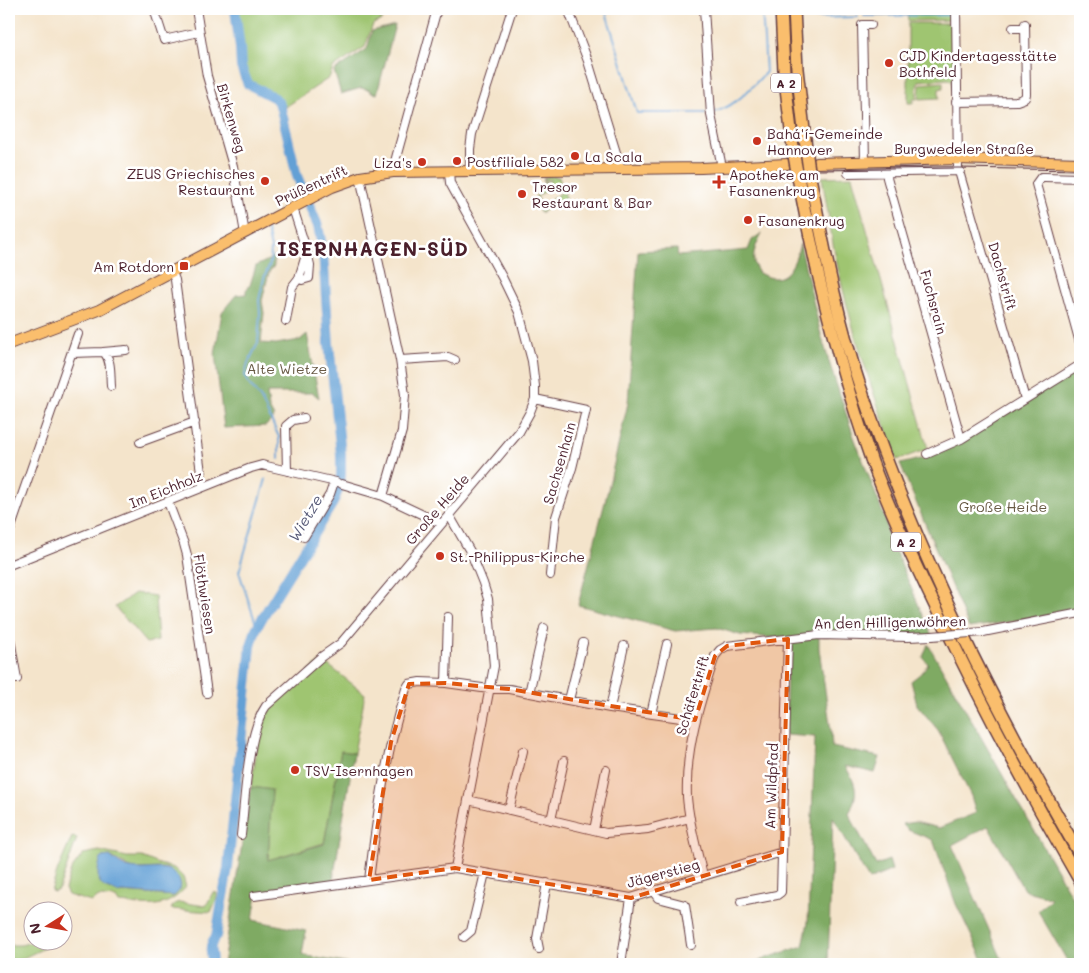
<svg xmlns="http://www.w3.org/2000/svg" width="1089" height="973" font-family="Mali,sans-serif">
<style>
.green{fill:#9fc571;stroke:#74724e;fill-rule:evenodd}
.forest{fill:#7faa63;stroke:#646447}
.water{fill:#64a0d5;stroke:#576080}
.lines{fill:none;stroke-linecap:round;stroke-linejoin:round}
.stream{stroke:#64a0d5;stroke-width:2}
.river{stroke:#64a0d5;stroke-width:10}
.minor-casing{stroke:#643d43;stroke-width:10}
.major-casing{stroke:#643d43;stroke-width:12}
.highway-casing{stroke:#643d43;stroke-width:14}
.minor{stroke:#fff;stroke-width:8}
.major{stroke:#fabe6d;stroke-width:10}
.highway{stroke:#fabe6d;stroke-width:11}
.tram{stroke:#4a1f2b;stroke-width:1}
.minor-bridge-casing{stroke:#643d43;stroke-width:10;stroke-linecap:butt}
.highway-bridge-casing{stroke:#643d43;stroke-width:14;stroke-linecap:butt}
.minor-bridge{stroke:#fff;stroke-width:8}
.highway-bridge{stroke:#fabe6d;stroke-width:11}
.marked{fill:#e0560e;fill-opacity:0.2;stroke:#e0560e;stroke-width:4;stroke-dasharray:10 6;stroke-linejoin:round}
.poi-dot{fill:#c8321e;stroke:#fff;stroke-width:2}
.labels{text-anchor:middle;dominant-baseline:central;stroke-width:5;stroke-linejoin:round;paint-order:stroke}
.shield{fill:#fff;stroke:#80626b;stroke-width:1}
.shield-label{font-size:12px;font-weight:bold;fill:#4a1f2b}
.poi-label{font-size:14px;fill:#4a1f2b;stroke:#fff;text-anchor:start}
.street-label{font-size:14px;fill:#4a1f2b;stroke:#fff}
.park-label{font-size:14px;fill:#685944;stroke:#fff}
.water-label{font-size:15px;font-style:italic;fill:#565977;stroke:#fff}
.district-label{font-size:19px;font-weight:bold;letter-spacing:1px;fill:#4a1f2b;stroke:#fff}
</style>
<rect width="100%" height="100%" fill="#fff"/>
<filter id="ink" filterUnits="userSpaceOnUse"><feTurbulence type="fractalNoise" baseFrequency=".02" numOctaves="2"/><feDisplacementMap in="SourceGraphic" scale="10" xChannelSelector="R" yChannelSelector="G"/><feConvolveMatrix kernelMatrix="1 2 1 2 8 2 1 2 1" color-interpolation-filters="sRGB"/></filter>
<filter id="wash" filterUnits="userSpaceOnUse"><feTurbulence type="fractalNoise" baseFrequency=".0096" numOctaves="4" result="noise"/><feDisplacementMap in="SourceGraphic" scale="20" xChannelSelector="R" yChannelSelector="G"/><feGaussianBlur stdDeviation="1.12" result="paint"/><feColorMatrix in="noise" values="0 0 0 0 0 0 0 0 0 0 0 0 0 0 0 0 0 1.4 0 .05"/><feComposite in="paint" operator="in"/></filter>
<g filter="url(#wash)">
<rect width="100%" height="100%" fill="#f4e4cb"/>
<path class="green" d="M234 9H374L383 20 373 24 365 47 333 68 329 78 287 106 281 114C275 96 263 93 247 85L240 67 239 49Z
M907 9H952V20L908 21Z
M908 23H953V108L952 81 948 79 919 81 917 86V99H913V103H908Z
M943 82V88L939 89V98L919 99 920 84Z
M544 176 546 191 537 196 542 206 562 192 558 184 548 190 546 183 551 180 549 179 546 181V176L559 177 566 198 540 213 535 197 543 188Z
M852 176 928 449 897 460C872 390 847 318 833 244 829 222 826 199 822 177Z
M135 593 155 596 158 641 146 643 115 607Z
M322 660 365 694 354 753 341 751 324 843 268 860 272 790 251 787 261 722 267 709Z
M72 837 77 838 60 886 58 890 54 892 51 891 58 869Z
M99 851 127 857H142L159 864 174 868 183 877 186 887C165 912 147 905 119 903L116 898 99 897 91 902 68 895 65 889 71 870 83 854ZM110 856 132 869 167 868 174 896 122 892 118 893 114 890Z
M213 892 217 893V898L211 912 171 909 174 904 179 902 206 906Z
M35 941H59L19 960H12L9 956V945H21Z"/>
<path class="forest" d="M395 25 377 94 370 92V90L361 88 341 94 334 71 367 49 372 31Z
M762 233C755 247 749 259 759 273 786 288 794 266 800 244L820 331 831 368 854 437 887 524V532L932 636H819V649L831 731 832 747 880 757 875 773 845 766C857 786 859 792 849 814L876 865 889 860 892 870 869 880 833 817 828 964H749L803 946 808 922 815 737 785 735 788 639 740 635 717 628 675 631 578 605 606 498 628 403 638 251 677 249 678 256 748 250 752 240Z
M274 257V266L269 272 262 301 264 313 261 343 276 344 300 340 307 334 319 398 313 393H267L269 408 274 417 266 426 224 428 215 354 222 312 236 295 246 294V290L250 285 256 266Z
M1080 365V611L969 628 900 464 928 457Z
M928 644 1080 911V964H1069L1038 911 1051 898 1024 890 988 826 952 845 1004 964H985L956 904 933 840 908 830 902 824 915 822 939 828 976 813 971 796 938 730 917 705 911 681 920 674 928 664 923 657Z
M341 751 354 753 333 880 257 894 253 920 306 931 302 955 350 964H223L251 787 272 790 268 860 324 844Z"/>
<path class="water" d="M110 856C116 861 123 867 131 868 148 872 169 861 179 879 183 887 180 891 174 896L122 892 118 893C114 890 111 890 106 888 95 883 97 866 102 857Z"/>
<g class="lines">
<path class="stream" d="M605 9 637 113H705
M808 9 809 18 858 17
M864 16 951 15
M715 112C737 105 751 88 766 72L762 9
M267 230 271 249 270 264 264 278 259 300 260 313 258 343 248 363 245 375 249 384 261 399 279 437V459
M257 627 239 572 266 479
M214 964V963"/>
<path class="river" d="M211 964C214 957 208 950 212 943 213 940 215 938 216 936L228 868 251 646 256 629 264 615 333 503 339 488 341 475V454L329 344 323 251 318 226 297 176 280 105 275 98 248 84 241 67 240 48 235 9"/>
</g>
</g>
<g filter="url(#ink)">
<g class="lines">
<g class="minor-casing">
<path id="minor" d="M154 9 164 40 199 32
M196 9 207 76 233 166 244 228 246 233
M568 9 588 61 621 169
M704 9 711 115 722 167
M956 9 958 168 1025 399
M1013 28H1025
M956 102 1017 101 1025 98 1026 94 1025 24
M865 161 862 25H871
M470 171V149L472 134 512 9
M393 172 394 165 437 9
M887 172V178L961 439
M848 173 960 171
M360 177 400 360 405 395 402 431 383 496
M1080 178 1045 177H1041L1036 184 1080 343
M293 208 307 252 310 265 309 278 302 280 299 278
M172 272 175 280 203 487
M286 321 292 287 299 278 306 255
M103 352 126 350
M72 353 103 352C112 358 110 376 111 386
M400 360 448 357 455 360
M535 399 586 410 572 468 556 517 550 575
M140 442 195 422
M927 454 961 439 1080 365
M287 471 286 426 293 420 304 418
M342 484 383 496 440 523
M168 502 184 544 187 555 207 693
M449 515 471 553 483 583 488 599 494 666 455 868
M9 533 78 334
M304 537 330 494 334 482
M9 565 251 468 262 465 336 482
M983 632 1080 613
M9 633 17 679
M446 683 448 617
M529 693 544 628
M569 700 583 643
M610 708 624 646
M651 714 667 644
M468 800 606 833 648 829 690 818
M509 810 523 751
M551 820 564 761
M594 830 606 770
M241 835C245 801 247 733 266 706L321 657 341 643 519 432 530 412 535 399V386L532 361 519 312 502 277 450 183 449 172
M703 876C697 850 689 824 687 797 685 748 700 702 715 656L720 650 727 646 819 635 908 637 932 636
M369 880C377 816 386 751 406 689L409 684 420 682 446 683 489 689H509L610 708 695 720
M654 892 658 898 685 905 691 945
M254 896 455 868 631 898 782 852
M741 902 777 895 781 892 788 639
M464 937 471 931 485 873
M539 949 537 939 547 883
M621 964 631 898"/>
</g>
<g class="major-casing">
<path id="major" d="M817 163 958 159 1080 163
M9 344 99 310 332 187 360 177 393 172 701 168 787 164"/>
</g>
<g class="highway-casing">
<path id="highway" d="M781 9 784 71 794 156
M794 9 797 69 807 156
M798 177C816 274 839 369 872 462 892 516 917 569 942 620 984 709 1031 796 1080 881
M810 177C824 247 837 318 860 386 915 550 994 706 1080 855"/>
</g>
<use href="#minor" class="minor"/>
<use href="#major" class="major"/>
<use href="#highway" class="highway"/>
<path class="tram" d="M819 170 958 168 1080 170"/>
<g class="minor-bridge-casing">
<path id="minor-bridge" d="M932 636 983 632"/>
</g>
<g class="highway-bridge-casing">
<path id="highway-bridge" d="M794 156 798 177
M807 156 810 177"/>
</g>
<use href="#minor-bridge" class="minor-bridge"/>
<use href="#highway-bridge" class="highway-bridge"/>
</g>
</g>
<path class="marked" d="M788 639 782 852 631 898 455 868 369 880 391 742 409 684 446 683 509 689 695 720 715 656 727 646Z"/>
<g class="poi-dot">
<circle cx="889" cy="63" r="5"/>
<circle cx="757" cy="141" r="5"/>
<circle cx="575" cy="156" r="5"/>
<circle cx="457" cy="161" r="5"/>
<circle cx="422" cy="162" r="5"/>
<circle cx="265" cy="181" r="5"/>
<path d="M716.5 174.5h5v5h5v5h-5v5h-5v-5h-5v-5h5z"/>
<circle cx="522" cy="194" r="5"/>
<circle cx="748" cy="220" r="5"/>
<rect x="179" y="261" width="10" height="10" rx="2.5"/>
<circle cx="440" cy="556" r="5"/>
<circle cx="295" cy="770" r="5"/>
</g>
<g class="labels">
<g class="shield">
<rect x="771" y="73.5" width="30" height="19" rx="4"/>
<rect x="891" y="532.5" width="30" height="19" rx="4"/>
</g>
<g class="shield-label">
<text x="786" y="83">A 2</text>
<text x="906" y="542">A 2</text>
</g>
<g class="poi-label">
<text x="899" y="55">CJD Kindertagesstätte<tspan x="899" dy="16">Bothfeld</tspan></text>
<text x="767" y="133">Bahá'í-Gemeinde<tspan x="767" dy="16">Hannover</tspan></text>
<text x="585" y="156">La Scala</text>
<text x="467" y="161">Postfiliale 582</text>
<text x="412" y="162" text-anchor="end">Liza's</text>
<text x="255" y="173" text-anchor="end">ZEUS Griechisches<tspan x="255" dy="16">Restaurant</tspan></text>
<text x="729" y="174">Apotheke am<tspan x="729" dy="16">Fasanenkrug</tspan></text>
<text x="532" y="186">Tresor<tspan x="532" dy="16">Restaurant &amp; Bar</tspan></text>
<text x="758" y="220">Fasanenkrug</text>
<text x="174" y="266" text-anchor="end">Am Rotdorn</text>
<text x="450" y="556">St.-Philippus-Kirche</text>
<text x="305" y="770">TSV-Isernhagen</text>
</g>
<g class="street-label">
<text transform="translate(232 118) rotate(74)">Birkenweg</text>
<text x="964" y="148">Burgwedeler Straße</text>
<text transform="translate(311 185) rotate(-25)">Prüßentrift</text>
<text transform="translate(1003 276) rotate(74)">Dachstrift</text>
<text transform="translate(934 302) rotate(75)">Fuchsrain</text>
<text transform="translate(559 463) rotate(-74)">Sachsenhain</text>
<text transform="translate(166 489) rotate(-22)">Im Eichholz</text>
<text transform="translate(437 509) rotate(-49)">Große Heide</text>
<text transform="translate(205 594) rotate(81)">Flöthwiesen</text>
<text transform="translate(890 622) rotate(-1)">An den Hilligenwöhren</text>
<text transform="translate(692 695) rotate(-73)">Schäfertrift</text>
<text transform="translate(771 786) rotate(-88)">Am Wildpfad</text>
<text transform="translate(663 873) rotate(-15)">Jägerstieg</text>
</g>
<g class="park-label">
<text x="287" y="368">Alte Wietze</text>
<text x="1003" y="506">Große Heide</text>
</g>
<g class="water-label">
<text transform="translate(305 518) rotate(-59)">Wietze</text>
</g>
<g class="district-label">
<text x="373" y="248">ISERNHAGEN-SÜD</text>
</g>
</g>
<rect width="1089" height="973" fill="none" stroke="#fff" stroke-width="30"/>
<g transform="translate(48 926) rotate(259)"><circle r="24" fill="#ffffff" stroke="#b7a5aa"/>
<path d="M0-4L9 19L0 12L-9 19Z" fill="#c8321e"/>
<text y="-8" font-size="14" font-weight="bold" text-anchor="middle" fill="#4a1f2b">N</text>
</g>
</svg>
